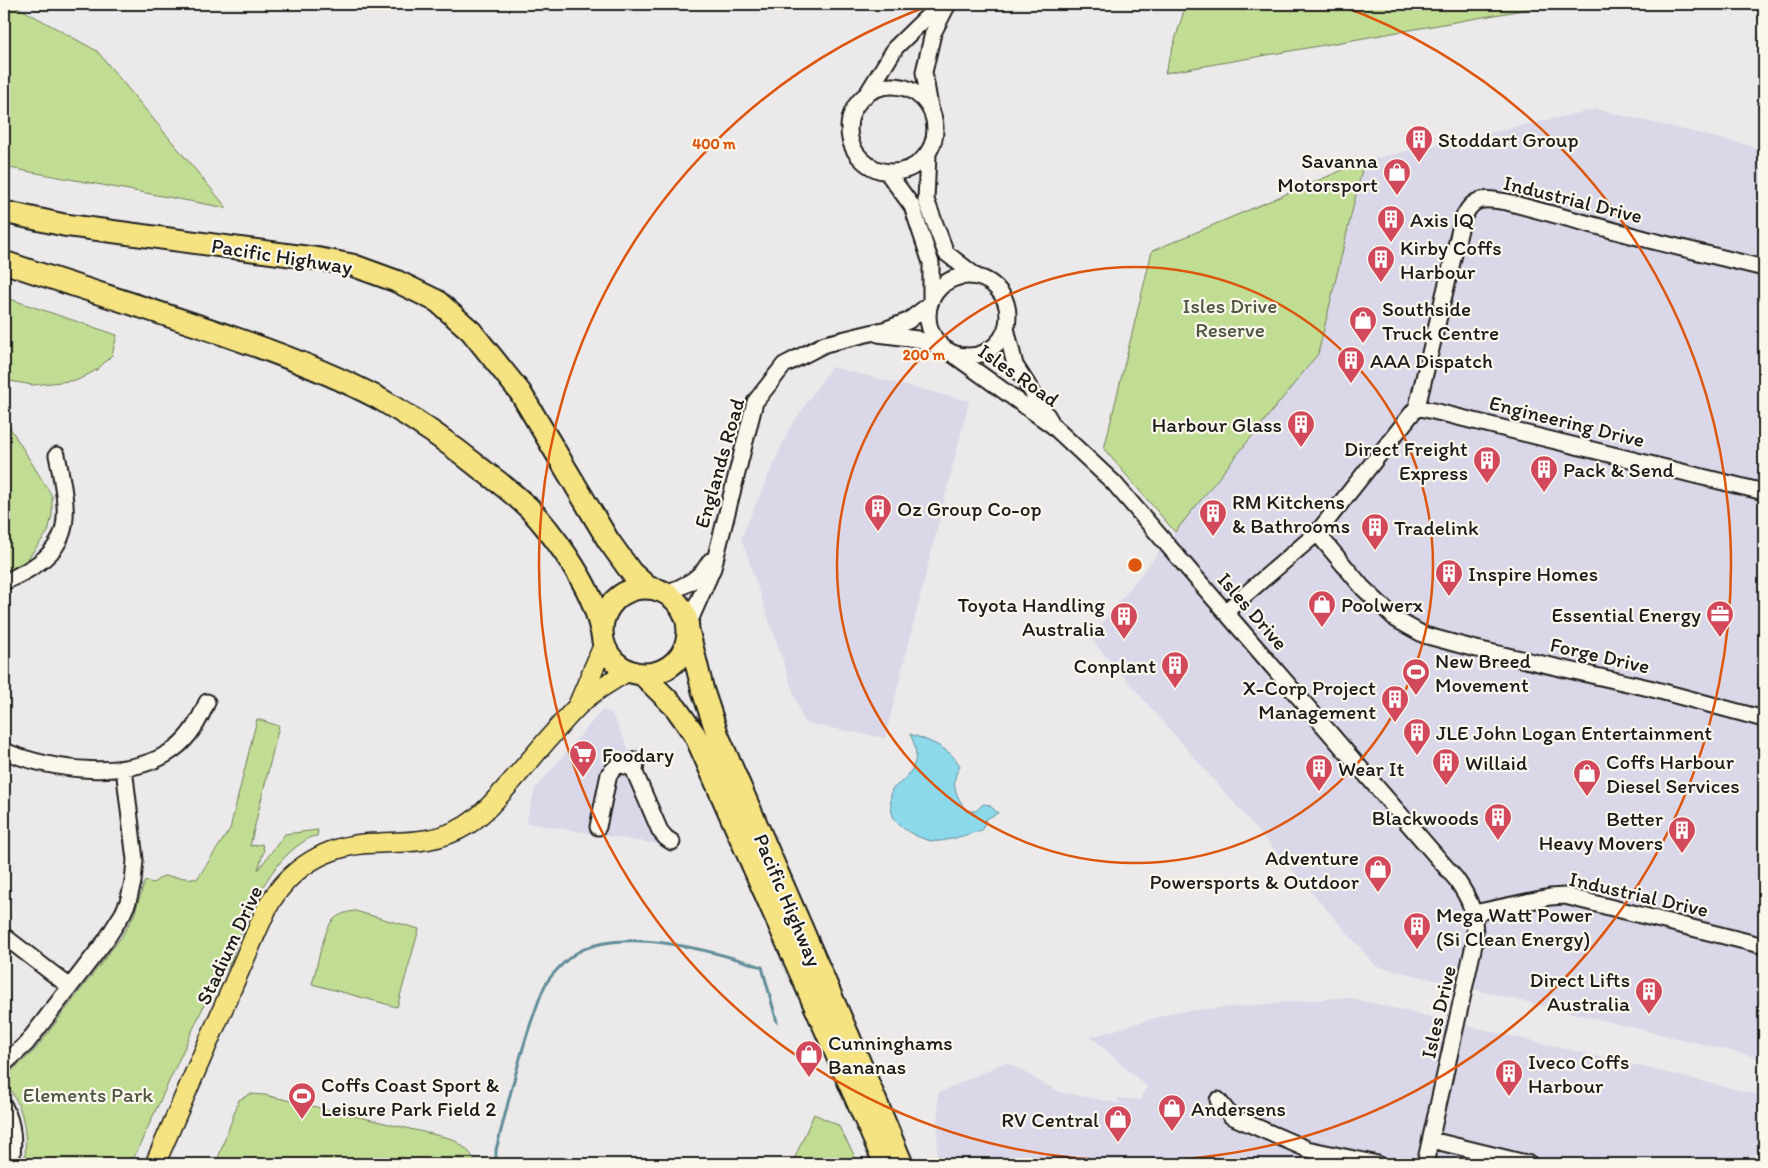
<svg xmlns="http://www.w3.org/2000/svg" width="1768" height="1168" font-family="Itim,sans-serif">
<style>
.built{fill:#dad8e8}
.green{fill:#c1dd94;stroke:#6e7c58}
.water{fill:#8cd9eb;stroke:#5f8d98}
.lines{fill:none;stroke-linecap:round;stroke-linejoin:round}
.stream{stroke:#5f8d98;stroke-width:3}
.minor-casing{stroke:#1c1c1c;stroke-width:19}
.major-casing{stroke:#1c1c1c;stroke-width:22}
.highway-casing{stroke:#1c1c1c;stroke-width:25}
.minor{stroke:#fbf7ec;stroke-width:15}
.major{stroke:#f5e382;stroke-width:19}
.highway{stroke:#f5e382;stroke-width:21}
.ring{fill:none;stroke:#de560d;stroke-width:2.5}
.labels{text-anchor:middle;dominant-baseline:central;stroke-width:4.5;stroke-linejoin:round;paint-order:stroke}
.poi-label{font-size:21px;fill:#1c1c1c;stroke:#fbf7ec;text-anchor:start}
.street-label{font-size:21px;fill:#1c1c1c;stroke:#fbf7ec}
.park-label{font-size:21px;fill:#4e5640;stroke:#fbf7ec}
.centre{fill:#de560d;stroke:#fbf7ec;stroke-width:2.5}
.ring-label{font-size:15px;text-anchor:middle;font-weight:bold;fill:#de560d;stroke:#fbf7ec;stroke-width:4.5;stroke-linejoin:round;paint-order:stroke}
</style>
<rect width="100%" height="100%" fill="#ece9ea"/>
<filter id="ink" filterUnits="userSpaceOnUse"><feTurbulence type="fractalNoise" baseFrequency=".02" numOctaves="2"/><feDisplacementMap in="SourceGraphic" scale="10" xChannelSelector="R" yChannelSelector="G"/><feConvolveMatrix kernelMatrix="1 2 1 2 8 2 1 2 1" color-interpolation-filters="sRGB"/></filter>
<g filter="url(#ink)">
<path class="built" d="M1596 109 1764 149V1059L1376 966 1090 638 1318 354 1364 161Z
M831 367 969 401 885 738 804 723 741 538 789 429Z
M602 710 611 712 639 770 670 846 526 823 535 789Z
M1347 997 1764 1096V1146L1744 1164H937L938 1093 1006 1062 1059 1092 1119 1103 1121 1105 1117 1098 1140 1100 1147 1087 1091 1037 1175 1012Z"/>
<path class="green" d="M4 4H12L97 51 227 208 4 167Z
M1186 4H1557L1165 73Z
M1364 161 1318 354 1175 532 1104 449 1152 251Z
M4 297 117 335 112 355 98 369 78 380 33 385 4 380Z
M4 418 52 496V515L48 532 19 570 4 576Z
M257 719 279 726 250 846 262 844 264 850 258 870 285 834 318 830 317 836C311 836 307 839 303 842 269 864 252 906 237 942 230 960 234 965 217 977L131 1164H24C27 1145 26 1125 19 1106 14 1094 6 1087 8 1074L34 1051 122 936 134 915 145 881 153 883 163 876 197 879 230 829Z
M355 911 419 929 397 1007 312 984C317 968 323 931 333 920 339 914 347 912 355 911Z
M250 1094 265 1095 453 1139C462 1146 473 1152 475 1164H216L239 1100Z
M814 1114 838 1125 859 1164H792Z"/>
<path class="water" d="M910 734C927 740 951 748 960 766 949 784 956 794 966 811H976L983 804 989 805 998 813 986 819 982 830C971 833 944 843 932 841 920 839 902 830 895 820 890 812 890 797 892 789 913 774 923 759 910 734Z"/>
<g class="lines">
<path class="stream" d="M496 1164V1150C508 1104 518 1058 534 1014 538 1004 541 991 547 982 553 973 569 956 580 951 627 927 714 951 762 967L777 1022"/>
<g class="minor-casing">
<path id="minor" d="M849 129a43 43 0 1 1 86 0a43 43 0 1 1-86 0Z
M867 94 896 47 940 4
M930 107 924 72 933 33 948 4
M928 154 926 200 946 253 977 277
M887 172 912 206 931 263V298
M928 316a40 40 0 1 1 80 0a40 40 0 1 1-80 0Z
M1006 328 1015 365 1050 420
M878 334 917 339 941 347
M948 351 1053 426 1114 483 1456 879C1472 902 1475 912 1475 940L1425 1164
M1417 407 1764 492
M1317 533 1363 588 1397 620 1424 635 1472 648 1649 688 1764 719
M4 582C75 551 71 523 57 455
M666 593C685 586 700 579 710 561
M1225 612 1317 533 1417 407 1462 221C1472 196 1483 198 1507 202L1653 241 1764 268
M688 625 713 568 755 402 784 365 825 344 887 329 908 321 929 305
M4 751C51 770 131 782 174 749 190 737 199 721 207 702
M636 760 635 773 660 831 666 838 672 842
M598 827 609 774 619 764 635 769
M1474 913 1550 897 1565 896 1764 946
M4 936 70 987
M4 1064 26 1044 106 940 123 913 128 902 133 882 135 860 124 768
M1218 1100 1231 1116 1307 1149 1378 1164
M4 1106C14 1125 14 1144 11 1164
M1431 1140 1530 1164"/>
</g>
<g class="major-casing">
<path id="major" d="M578 705 604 644
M155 1164 255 935C260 924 265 911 271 901 296 862 334 843 380 843 411 842 440 842 467 825 485 813 499 796 513 780 534 756 554 731 576 708 590 693 610 682 628 671"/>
</g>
<g class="highway-casing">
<path id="highway" d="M4 212 64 225 320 259 352 265 396 281 437 301 471 331 520 392 608 540 631 572 649 588
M4 262C80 288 157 311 234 338 283 355 333 374 380 399 417 420 452 445 485 472 500 483 515 495 529 508 552 532 584 577 595 609 598 617 600 626 602 634
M602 631a43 43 0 1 1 86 0a43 43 0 1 1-86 0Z
M688 630 703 691 718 736 849 1037 902 1164
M643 675 676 708 695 735 885 1164"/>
</g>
<use href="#minor" class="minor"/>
<use href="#major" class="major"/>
<use href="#highway" class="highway"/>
</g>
</g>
<g class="ring">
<circle cx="1135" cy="565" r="298"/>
<path d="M1339 5A596 596 0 1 1 931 5"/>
</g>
<defs>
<g id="building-pin" transform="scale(1.4375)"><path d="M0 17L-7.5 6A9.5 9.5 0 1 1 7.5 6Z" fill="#d1495b" stroke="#fbf7ec"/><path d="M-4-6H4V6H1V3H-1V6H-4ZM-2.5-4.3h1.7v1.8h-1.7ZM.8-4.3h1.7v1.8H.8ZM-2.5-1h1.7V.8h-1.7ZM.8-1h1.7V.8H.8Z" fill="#fff"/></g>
<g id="shop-pin" transform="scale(1.4375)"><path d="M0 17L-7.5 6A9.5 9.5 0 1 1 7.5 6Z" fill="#d1495b" stroke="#fbf7ec"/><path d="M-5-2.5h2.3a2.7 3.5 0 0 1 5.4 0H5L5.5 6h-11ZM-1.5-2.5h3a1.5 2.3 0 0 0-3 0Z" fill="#fff"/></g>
<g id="office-pin" transform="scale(1.4375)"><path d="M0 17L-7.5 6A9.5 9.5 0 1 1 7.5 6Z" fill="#d1495b" stroke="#fbf7ec"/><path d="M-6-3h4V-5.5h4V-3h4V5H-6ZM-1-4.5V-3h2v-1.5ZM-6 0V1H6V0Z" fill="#fff"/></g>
<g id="stadium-pin" transform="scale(1.4375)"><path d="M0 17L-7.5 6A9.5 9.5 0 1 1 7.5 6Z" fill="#d1495b" stroke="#fbf7ec"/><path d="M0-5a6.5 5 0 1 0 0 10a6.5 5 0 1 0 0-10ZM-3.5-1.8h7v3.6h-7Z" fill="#fff"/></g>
<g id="supermarket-pin" transform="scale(1.4375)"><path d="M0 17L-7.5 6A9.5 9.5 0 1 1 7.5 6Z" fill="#d1495b" stroke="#fbf7ec"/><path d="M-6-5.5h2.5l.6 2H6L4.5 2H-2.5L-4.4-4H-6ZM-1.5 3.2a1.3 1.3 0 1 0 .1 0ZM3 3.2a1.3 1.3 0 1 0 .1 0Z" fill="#fff"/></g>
</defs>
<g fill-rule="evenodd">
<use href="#building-pin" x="1419" y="139"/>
<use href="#shop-pin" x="1397" y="172"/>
<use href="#building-pin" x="1391" y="219"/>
<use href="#building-pin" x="1381" y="259"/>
<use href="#shop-pin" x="1363" y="320"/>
<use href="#building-pin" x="1351" y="360"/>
<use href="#building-pin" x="1301" y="424"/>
<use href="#building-pin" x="1487" y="460"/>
<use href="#building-pin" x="1544" y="469"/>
<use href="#building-pin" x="878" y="508"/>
<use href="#building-pin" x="1213" y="513"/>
<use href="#building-pin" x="1375" y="527"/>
<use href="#building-pin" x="1449" y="573"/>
<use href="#shop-pin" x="1322" y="604"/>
<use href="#office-pin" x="1720" y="614"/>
<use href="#building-pin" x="1124" y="616"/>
<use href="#building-pin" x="1175" y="665"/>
<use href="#stadium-pin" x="1416" y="672"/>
<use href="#building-pin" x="1395" y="699"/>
<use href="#building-pin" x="1417" y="732"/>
<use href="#supermarket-pin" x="583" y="754"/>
<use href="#building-pin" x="1446" y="762"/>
<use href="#building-pin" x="1319" y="768"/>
<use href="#shop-pin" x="1587" y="773"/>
<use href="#building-pin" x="1498" y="817"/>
<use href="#building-pin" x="1682" y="830"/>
<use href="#shop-pin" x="1378" y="869"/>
<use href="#building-pin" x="1417" y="926"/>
<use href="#building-pin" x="1649" y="991"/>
<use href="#shop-pin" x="809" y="1054"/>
<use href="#building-pin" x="1509" y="1073"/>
<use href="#stadium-pin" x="302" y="1096"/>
<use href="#shop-pin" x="1172" y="1108"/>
<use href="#shop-pin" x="1118" y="1119"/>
</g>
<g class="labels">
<g class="poi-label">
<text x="1438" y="139">Stoddart Group</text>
<text x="1378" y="160" text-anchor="end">Savanna<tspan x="1378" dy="24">Motorsport</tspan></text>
<text x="1410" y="219">Axis IQ</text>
<text x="1400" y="247">Kirby Coffs<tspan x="1400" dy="24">Harbour</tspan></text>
<text x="1382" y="308">Southside<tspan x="1382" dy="24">Truck Centre</tspan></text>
<text x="1370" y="360">AAA Dispatch</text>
<text x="1282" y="424" text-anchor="end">Harbour Glass</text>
<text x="1468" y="448" text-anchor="end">Direct Freight<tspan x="1468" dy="24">Express</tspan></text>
<text x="1563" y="469">Pack &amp; Send</text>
<text x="1232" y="501">RM Kitchens<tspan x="1232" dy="24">&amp; Bathrooms</tspan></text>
<text x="897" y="508">Oz Group Co-op</text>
<text x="1394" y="527">Tradelink</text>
<text x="1468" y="573">Inspire Homes</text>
<text x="1105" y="604" text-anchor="end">Toyota Handling<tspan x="1105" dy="24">Australia</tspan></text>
<text x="1341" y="604">Poolwerx</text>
<text x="1701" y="614" text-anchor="end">Essential Energy</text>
<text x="1435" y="660">New Breed<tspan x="1435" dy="24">Movement</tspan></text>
<text x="1156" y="665" text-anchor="end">Conplant</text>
<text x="1376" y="687" text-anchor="end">X-Corp Project<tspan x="1376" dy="24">Management</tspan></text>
<text x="1436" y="732">JLE John Logan Entertainment</text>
<text x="602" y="754">Foodary</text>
<text x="1606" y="761">Coffs Harbour<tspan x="1606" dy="24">Diesel Services</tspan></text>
<text x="1465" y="762">Willaid</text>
<text x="1338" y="768">Wear It</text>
<text x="1479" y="817" text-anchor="end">Blackwoods</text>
<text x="1663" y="818" text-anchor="end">Better<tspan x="1663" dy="24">Heavy Movers</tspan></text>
<text x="1359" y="857" text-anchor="end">Adventure<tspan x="1359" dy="24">Powersports &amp; Outdoor</tspan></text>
<text x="1436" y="914">Mega Watt Power<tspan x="1436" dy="24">(Si Clean Energy)</tspan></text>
<text x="1630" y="979" text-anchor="end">Direct Lifts<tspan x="1630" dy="24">Australia</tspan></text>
<text x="828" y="1042">Cunninghams<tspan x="828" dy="24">Bananas</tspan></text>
<text x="1528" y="1061">Iveco Coffs<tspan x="1528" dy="24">Harbour</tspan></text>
<text x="321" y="1084">Coffs Coast Sport &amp;<tspan x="321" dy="24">Leisure Park Field 2</tspan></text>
<text x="1191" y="1108">Andersens</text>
<text x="1099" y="1119" text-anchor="end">RV Central</text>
</g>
<g class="street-label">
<text transform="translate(1573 199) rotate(14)">Industrial Drive</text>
<text transform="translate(282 256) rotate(9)">Pacific Highway</text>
<text transform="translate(1019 375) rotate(35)">Isles Road</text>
<text transform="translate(1567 421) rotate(14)">Engineering Drive</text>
<text transform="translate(719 463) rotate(-74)">Englands Road</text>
<text transform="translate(1253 611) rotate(49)">Isles Drive</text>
<text transform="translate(1600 655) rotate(13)">Forge Drive</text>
<text transform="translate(1639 894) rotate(13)">Industrial Drive</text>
<text transform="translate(788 900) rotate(67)">Pacific Highway</text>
<text transform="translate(229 945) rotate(-65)">Stadium Drive</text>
<text transform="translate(1438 1012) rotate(-77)">Isles Drive</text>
</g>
<g class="park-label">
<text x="1230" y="305">Isles Drive<tspan x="1230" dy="24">Reserve</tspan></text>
<text x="88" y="1094">Elements Park</text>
</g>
</g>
<circle cx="1135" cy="565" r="8" class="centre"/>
<g class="ring-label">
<text x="714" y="149">400 m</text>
<text x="924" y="360">200 m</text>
</g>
<rect width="1768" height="1168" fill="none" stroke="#fbf7ec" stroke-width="20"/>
<rect x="10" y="10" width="1748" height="1148" fill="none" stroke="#1c1c1c" stroke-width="2" filter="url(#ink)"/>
</svg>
